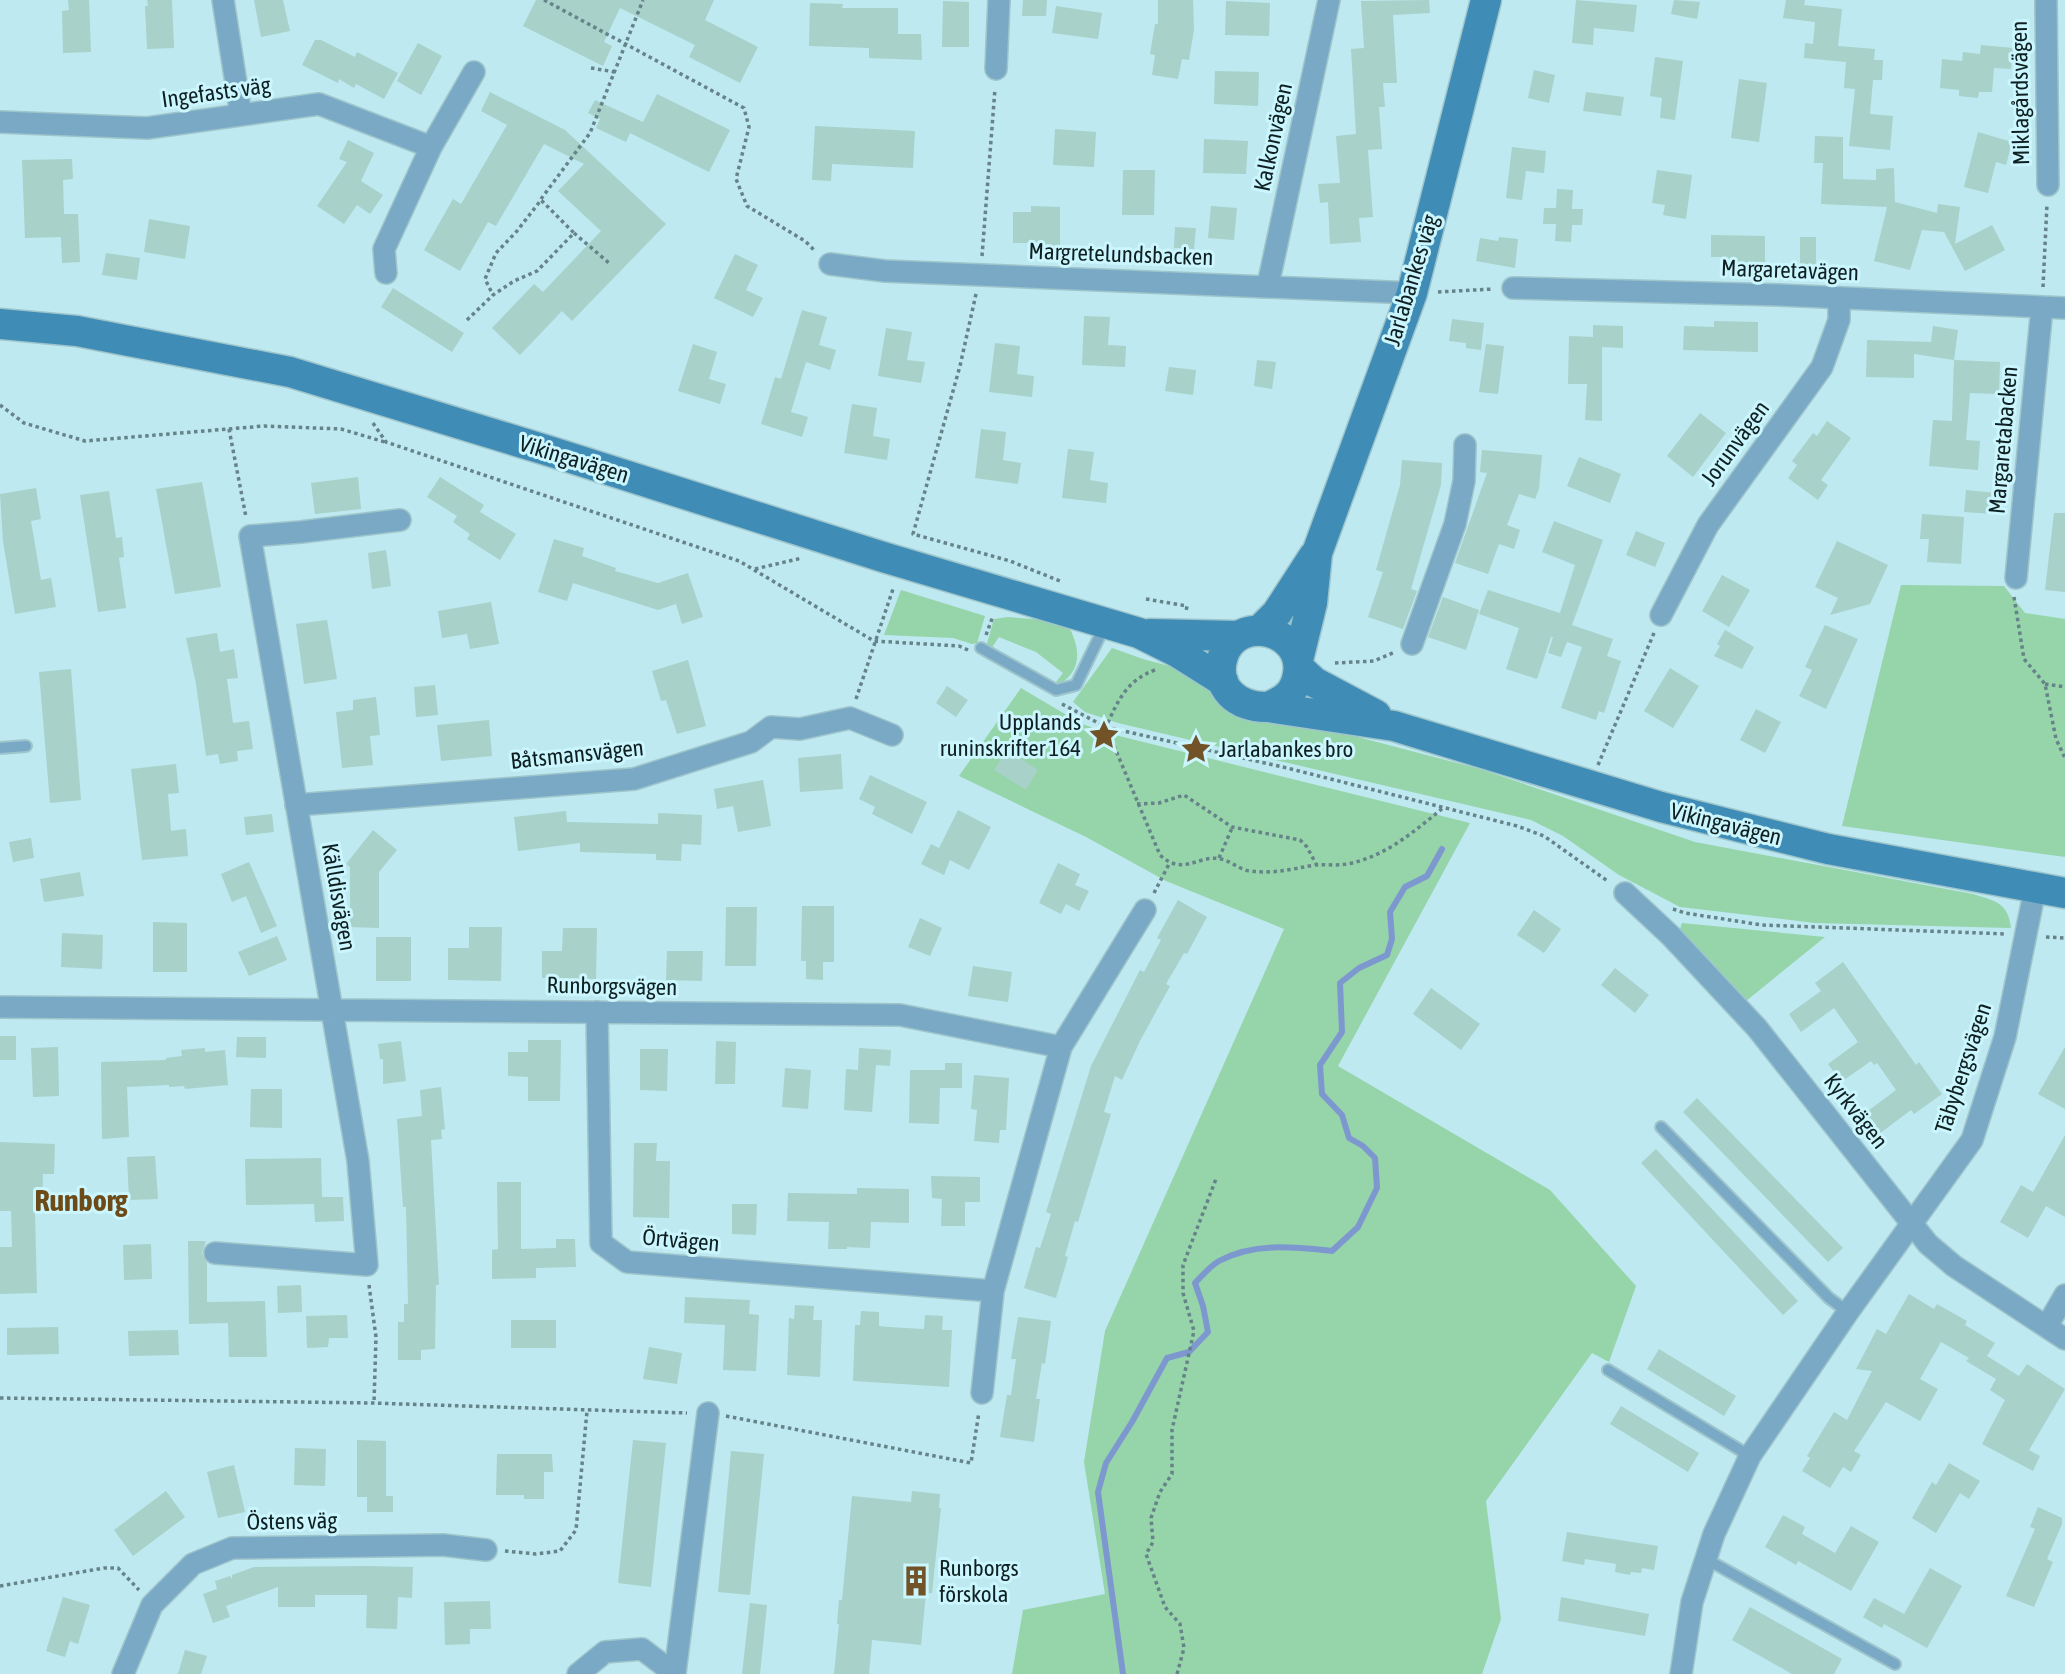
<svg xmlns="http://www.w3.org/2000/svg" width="2065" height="1674" font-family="'Asap Condensed',sans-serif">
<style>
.green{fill:#96d4aa}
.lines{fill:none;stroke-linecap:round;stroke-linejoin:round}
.stream{stroke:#7d98cf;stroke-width:6}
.building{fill:#a7d1c9}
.service-casing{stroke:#9ec5cb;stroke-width:14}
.minor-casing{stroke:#9ec5cb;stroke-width:24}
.secondary-casing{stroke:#9ec5cb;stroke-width:33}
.path{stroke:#658388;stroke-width:3.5;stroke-dasharray:3.5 3.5;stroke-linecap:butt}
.service{stroke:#7aa9c6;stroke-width:10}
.minor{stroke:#7aa9c6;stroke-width:21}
.secondary{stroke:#3f8cb7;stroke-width:30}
.labels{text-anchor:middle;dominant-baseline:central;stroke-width:6;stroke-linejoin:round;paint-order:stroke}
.street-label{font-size:23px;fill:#0f2022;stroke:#cbf6fe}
.poi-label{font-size:23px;fill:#0f2022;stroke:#cbf6fe;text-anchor:start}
.district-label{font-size:30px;font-weight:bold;fill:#6d4b18;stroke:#cbf6fe}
</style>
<rect width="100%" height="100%" fill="#bee9f0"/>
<path class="green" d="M1901 585 2004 586 2025 613 2065 619V857L1842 826Z
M901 590 985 616 977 643 972 644 953 638 884 635Z
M1008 617 1046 620 1070 629C1081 651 1081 672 1058 685L1056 682 1063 673 1036 652 999 637 991 649 986 647 994 619Z
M1112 648 1143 659 1184 670 1331 730 1480 769 1695 842 1973 894C1995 901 2008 902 2011 928L1815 923 1680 907 1619 875 1563 836 1531 820 1118 723 1085 712 1073 702Z
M1021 688 1080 723 1107 733 1470 823 1338 1066 1550 1190 1636 1286 1609 1362 1592 1353 1486 1501 1501 1619 1482 1674H1012L1023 1610 1105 1594 1084 1462 1105 1331 1284 929 1166 881 1086 837 959 776Z
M1682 923 1825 937 1746 1001 1684 933 1680 929Z"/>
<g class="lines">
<path class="stream" d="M1123 1674 1098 1492 1106 1463 1132 1422 1167 1358 1189 1352 1208 1332 1203 1306 1195 1283C1202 1276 1210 1266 1219 1261 1254 1242 1294 1247 1332 1251L1358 1227 1377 1188 1375 1158 1363 1146 1349 1138 1342 1115 1322 1094 1320 1065 1342 1032 1340 983 1359 968 1387 955 1392 939 1390 912 1405 887 1427 876 1442 849"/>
</g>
<path class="building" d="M68 0H89L91 52 63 53 62 11 69 10Z
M147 0H172L174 48 147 49 145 6H148Z
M254 0H283L290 31 261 37Z
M536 0H714L705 20 758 47 740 83 689 57 695 45 620 8 604 42 612 46 603 66 523 26Z
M1023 0H1047L1046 16H1022Z
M1158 0H1193L1194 30 1189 60 1182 59 1178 79 1152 75 1155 55 1150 54 1155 24H1158Z
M1429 0 1430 13 1393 15 1397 83H1383L1385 107H1379L1382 149 1368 150 1373 217 1359 218 1361 242 1330 244 1328 202 1320 203 1318 184 1340 183 1336 136 1356 134 1351 49 1364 48 1361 1Z
M1576 0 1637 5 1634 32 1594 28 1593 45 1572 43Z
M1674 0 1700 2 1697 19 1671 14Z
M1786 0H1805L1804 5 1842 9 1838 46 1875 49 1874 60H1883L1882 80H1873L1870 114 1893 116 1890 150 1849 146 1855 89 1844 88 1846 62 1804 58 1805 43 1813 44 1815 22 1783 18Z
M943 1 969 2V47H942Z
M1226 1 1270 3 1269 36 1225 35Z
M810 3 843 4 842 8H898V34H921L922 60 869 58V48L809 46Z
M1056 6 1102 13 1098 39 1052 33Z
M315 40H321L355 57 357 52 398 73 384 99 356 84 354 88 339 79 338 83 302 65Z
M418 43 442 56 421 95 397 81Z
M1981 45 2013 48 2011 69 1994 68 1992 92H1979L1978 98 1959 96V90L1940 88 1942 59 1962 61 1963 52 1980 54Z
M1655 57 1683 61 1675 120 1660 118 1662 98 1650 96Z
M1534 70 1555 75 1549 103 1528 98Z
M1215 71 1259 72 1258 106 1214 104Z
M1739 79 1767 83 1759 142 1731 138Z
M490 92 565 130 666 224 572 321 562 311 520 355 492 328 534 284 543 292 601 231 558 191 584 164 544 144 496 226 488 222 460 271 424 250 453 199 461 204 507 125 481 111Z
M1586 92 1624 97 1621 116 1583 111Z
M657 94 730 130 709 172 630 133 626 142 596 128 600 119 588 113 595 100 643 122Z
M815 126 915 131 913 168 832 164 831 181 812 180Z
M1055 129 1096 132 1094 167 1053 165Z
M1978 132 2012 142 2006 165 1996 162 1988 193 1964 187Z
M1815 136 1843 137V179L1876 180V169L1894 168 1895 202 1937 213 1938 204 1960 207 1955 244 1992 225 2005 250 1965 271 1944 232 1922 230 1910 270 1874 261 1887 207 1821 204 1823 163H1814Z
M1204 139 1248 141 1246 174 1203 173Z
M348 140 374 153 361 181 383 195 370 214 357 205 344 224 317 206 347 162 339 159Z
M1512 147 1546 151 1544 173 1526 171 1522 200 1506 198Z
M72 159 73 179 63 180 64 214H78L80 262 62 263 61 237 25 238 22 160Z
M1123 170H1155L1154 215H1122Z
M1657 170 1692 175 1686 219 1663 215 1665 205 1652 203Z
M1557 189 1573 190 1572 209H1583L1582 225H1572L1571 242 1555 241 1556 224H1543L1544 208H1556Z
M1031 206 1060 207V249H1030V243H1013V212H1031Z
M1211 206 1237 208 1234 240 1208 238Z
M149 219 190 226 185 259 144 252Z
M1175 227 1196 228 1194 249 1174 248Z
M1711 235 1765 236V264L1724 263V257H1711Z
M1499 237 1518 239 1515 268 1476 261 1480 238 1498 241Z
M1800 237H1816V265L1800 264Z
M106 253 140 258 137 280 102 275Z
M735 254 758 265 746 290 763 298 753 317 714 298Z
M393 288 464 333 452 352 381 307Z
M802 310 827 317 819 345 836 350 830 370 806 362 791 412 808 417 802 437 761 424 775 377 781 379Z
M1084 316 1110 317 1108 345 1126 346 1125 367 1082 365Z
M1452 319 1484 323 1481 350 1466 348V343L1449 341Z
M1714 321 1758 322V352L1683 350 1684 326 1714 327Z
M1593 325 1623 326V348L1602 347V421L1585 420 1587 384H1568L1569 336 1593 337Z
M1933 326 1958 330 1954 360 1914 354V378L1866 377 1867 340 1931 342Z
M886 328 912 332 907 360 925 362 921 383 878 376Z
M995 343 1020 346 1017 374 1034 376 1032 397 989 392Z
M693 344 717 352 709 379 726 384 720 404 678 391Z
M1486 344 1504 346 1498 394 1479 392Z
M1257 360 1276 362 1272 389 1254 386Z
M1954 360 2000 362 1999 394 1970 393 1966 440 1980 441 1978 470 1929 466 1933 420 1952 421Z
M1169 367 1196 370 1193 395 1165 391Z
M852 404 877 408 873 436 890 439 887 460 844 453Z
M1700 413 1726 433 1693 477 1667 456Z
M1827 421 1851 438 1821 480 1828 485 1818 500 1788 478 1797 465 1792 461 1813 433 1817 436Z
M981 429 1006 432 1003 460 1021 463 1018 484 975 478Z
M1068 449 1094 452 1090 480 1108 483 1106 503 1062 498Z
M1482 450 1542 455 1539 489 1535 499 1519 494 1507 525 1520 530 1514 549 1499 544 1488 574 1455 563 1487 473 1480 472Z
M1579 457 1604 467V469L1605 467 1621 474 1610 503 1567 486Z
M1402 460 1442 463 1441 485 1411 589 1417 591 1403 629 1368 617 1383 572 1376 570 1400 485Z
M358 477 361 509 315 514 311 483Z
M440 477 484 505 480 512 516 534 500 560 467 539 470 534 453 522 457 516 427 497Z
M202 482 221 587 175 594 156 489Z
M36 488 41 519 31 521 41 580 51 578 56 607 15 614 3 541 0 494Z
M1966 490 1996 493 1994 514 1964 512Z
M109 491 116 538 122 537 124 557 119 558 126 608 98 612 80 495Z
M2054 513H2065V592L2045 590Z
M1922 514 1964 517 1961 564 1927 562 1929 539H1920Z
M1554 521 1603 540 1572 625 1613 639 1607 656 1621 661 1604 713 1599 711 1596 720 1561 708 1582 647 1567 642 1561 657 1548 653 1553 637H1551L1537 679 1506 669 1519 628 1479 614 1488 590 1560 613 1575 565 1542 552Z
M1636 531 1665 543 1655 567 1626 555Z
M554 539 584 548 582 556 616 568 615 571 658 583 688 573 703 617 682 624 676 604 658 610 573 583 567 601 538 592Z
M1837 541 1888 565 1870 604 1830 615 1838 598 1815 587Z
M386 550 391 586 372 589 368 553Z
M1722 575 1750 590 1729 627 1702 611Z
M1443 597 1479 610 1466 650 1428 637Z
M491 602 499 644 470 649 467 634 442 638 438 611Z
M327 620 337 679 304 684 296 624Z
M1825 625 1858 639 1826 709 1799 696 1812 670 1805 667Z
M1725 630 1754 647 1742 669 1714 656 1720 646 1717 644Z
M217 633 220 652 234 649 238 678 227 679 233 723 249 721 253 749 237 751 238 761 220 764 218 754 206 756 196 684 186 638Z
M688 660 706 726 677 734 666 700 661 701 652 671Z
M1670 668 1699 686 1673 728 1644 711Z
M71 669 81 800 50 803 39 672Z
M435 685 438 715 416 717 414 687Z
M947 686 968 700 956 717 936 703Z
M376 697 380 735 370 736 373 765 342 768 336 712 353 710V700Z
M1756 709 1781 722 1765 753 1740 740Z
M489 720 492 756 441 761 437 725Z
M1007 749 1038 770 1026 790 994 770Z
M841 754 843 789 800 792 798 758Z
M176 764 179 793 168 794 171 831 186 829 188 856 142 860 131 769Z
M870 775 927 802 912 834 872 814 875 807 859 799Z
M763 780 771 826 738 832 733 806 717 809 714 789Z
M958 810 991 827 969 870 950 860 944 875 921 864 931 844 939 848Z
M566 811 567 822 658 824V813L702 815 701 845 682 844 681 861 656 860V854L580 852V843L518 851 514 817Z
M272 814 274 832 246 835 244 817Z
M373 830 397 850 379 872V928L350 927V867L346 864Z
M31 838 34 858 13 862 9 842Z
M249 862 277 926 261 933 246 896 232 902 221 874Z
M1058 863 1080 874 1075 885 1089 891 1079 911 1066 904 1061 914 1039 903Z
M80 872 84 896 44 902 40 879Z
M1178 900 1207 917 1187 954 1184 953 1166 984 1170 986 1140 1041 1122 1080 1115 1076 1104 1112 1111 1114 1078 1222 1075 1221 1065 1256 1068 1257 1056 1298 1024 1288 1036 1247 1040 1248 1051 1214 1046 1212 1091 1066 1140 970 1144 972 1161 940 1157 938Z
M802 906H834V962H823V980L806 979V961H801Z
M726 907H757L756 966H725Z
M1534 910 1561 929 1544 953 1517 935Z
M920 918 942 928 930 956 908 947Z
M153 922 187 923V972H153Z
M469 927H502L501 981 448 980V948H469Z
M563 928H597L596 979 542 978V951H562Z
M62 933 103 935 102 969 61 967Z
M277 936 287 960 249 976 238 952Z
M376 937H411V981H376Z
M667 951H703L702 981 666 980Z
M1843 962 1916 1065 1919 1062 1942 1094 1914 1114 1911 1110 1879 1134 1864 1114 1896 1090 1877 1063 1874 1065 1871 1061 1841 1082 1828 1064 1858 1042 1834 1008 1801 1032 1789 1014 1821 991 1815 983Z
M973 966 1012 972 1008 1002 968 996Z
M1615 968 1649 995 1635 1013 1601 985Z
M1431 988 1480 1024 1461 1050 1413 1014Z
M0 1036H16V1060H0Z
M237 1037H266V1058L236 1057Z
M528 1040H561L560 1101H528V1077L508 1076V1052H528Z
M401 1041 406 1081 383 1084V1059H380L378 1044Z
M716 1041 736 1042 735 1084H715Z
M58 1047 59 1096 33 1097 31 1048Z
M2065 1047V1109L2038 1094Z
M205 1048V1052L225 1050 228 1085 185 1089 184 1086 169 1087V1085L127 1087 129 1137 102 1139 101 1062 166 1060V1058L182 1056 181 1050Z
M859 1048 891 1050 890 1066 876 1065 872 1112 844 1110 846 1069 858 1070Z
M640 1049H668L667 1091 640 1090Z
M945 1063H962V1088H940L939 1124 909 1123 910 1070H945Z
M785 1068 811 1070 808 1109 782 1107Z
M974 1075 1009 1078 1006 1130H1000L999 1143 974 1141 977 1110 971 1109Z
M441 1087 445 1129 441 1130 442 1139 431 1140 439 1285H436L435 1349 421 1350V1360H398V1322H404V1304H408L406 1207H403L397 1119 422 1116 420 1090Z
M251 1089H282V1128L250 1127Z
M1697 1098 1843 1248 1828 1262 1683 1112Z
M2065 1135V1217L2046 1206 2028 1238 2000 1222 2021 1185 2033 1192Z
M0 1142 55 1144 54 1174H43L42 1212H35L37 1293 0 1294V1247H12L11 1211H0Z
M634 1143H657L656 1161H670L669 1218 633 1217Z
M1656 1149 1798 1301 1783 1315 1641 1163Z
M155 1156 158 1199 129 1200 127 1157Z
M321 1158 322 1197H343L344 1221 315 1222 314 1204 246 1205 245 1159Z
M931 1176 980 1177V1202H965V1226H941L942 1199 932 1198Z
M497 1182H521V1249L556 1248V1239H575L576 1267 536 1268V1278L492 1279V1250L498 1249Z
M857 1188 909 1189V1223L871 1222 870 1248 847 1247V1249H828L829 1222 787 1221 788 1193 857 1194Z
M732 1204H757L756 1235 732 1234Z
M188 1241H206L202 1253 207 1263V1302L265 1301 267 1357H229L228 1323 189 1324Z
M151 1244 152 1279 124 1280 123 1245Z
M301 1285 302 1312 278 1313 277 1286Z
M1909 1294 1934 1309 1937 1304 1967 1321 1965 1325 1995 1343 1987 1356 2019 1376 2027 1364 2065 1389 2029 1450 2040 1456 2033 1471 1982 1444 2005 1400 1990 1390 1996 1379 1966 1361 1969 1358 1941 1342 1920 1379 1938 1389 1920 1421 1886 1402 1854 1451 1861 1455 1851 1472 1843 1467 1830 1488 1802 1471 1810 1458 1807 1456 1834 1412 1847 1420 1872 1371 1856 1369 1877 1329 1886 1334Z
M685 1297 750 1300 749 1314 759 1315 756 1371 723 1370 725 1325 684 1323Z
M795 1305 814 1306 813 1320H822L820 1377 787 1375 789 1318 794 1319Z
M861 1311 879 1312V1326L888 1327 924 1329 925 1315 943 1316 942 1330H952L949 1387 853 1381 855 1325H860Z
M347 1315 348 1338H329L328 1347 307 1348 306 1316Z
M1018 1317 1051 1321 1045 1364 1042 1363 1036 1399H1040L1034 1442 1000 1437 1007 1395H1011L1016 1359H1011Z
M511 1320H556V1348H511Z
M58 1327 59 1354 7 1355V1328Z
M178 1330 179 1355 129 1356 128 1331Z
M649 1347 682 1353 677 1384 643 1379Z
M1659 1349 1736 1396 1724 1416 1647 1369Z
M1621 1406 1699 1453 1688 1472 1610 1424Z
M357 1440 386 1441V1496H393V1512H367V1497H357Z
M633 1440 666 1443 651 1587 618 1583Z
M295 1448 326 1449 325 1486 294 1485Z
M731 1451 764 1454 750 1595 718 1592Z
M497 1454H552L553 1472H544V1499H524V1495H496Z
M1949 1463 1980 1481 1969 1499 1960 1493 1936 1533 1912 1518 1932 1482 1936 1485Z
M234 1465 245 1512 218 1518 207 1472Z
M166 1491 185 1517 133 1556 114 1530Z
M912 1491 940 1494 939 1508H941L932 1593H926L921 1645 872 1640 869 1674H834L839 1624H837L839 1600H842L852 1496 911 1502Z
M2038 1507 2062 1518V1524L2047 1559 2053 1562 2034 1607 2006 1596 2035 1529 2030 1527Z
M1783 1515 1805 1527 1802 1534 1835 1553 1851 1526 1879 1542 1851 1591 1798 1561 1796 1565 1765 1547Z
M1567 1532 1658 1546 1654 1570 1642 1568 1641 1573 1631 1572 1630 1575 1615 1572 1616 1564 1585 1559 1584 1565 1562 1561Z
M368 1566 413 1567 412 1598 398 1597 397 1629 366 1628 367 1595H315V1607H278V1587L226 1606 230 1617 213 1623 203 1594 217 1589 215 1581 230 1576 232 1579V1575L254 1567Z
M1930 1568 1962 1586 1927 1648 1884 1624 1882 1628 1863 1617 1874 1598 1904 1614Z
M63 1597 90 1605 78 1644 70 1641 65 1657 46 1651Z
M1561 1597 1649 1614 1645 1636 1558 1621Z
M490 1601 491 1629H470V1644L445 1645 444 1602Z
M750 1603 767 1605 760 1674H742Z
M1750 1607 1842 1659 1834 1674H1792L1732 1640Z
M185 1650 207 1656 201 1674H178Z"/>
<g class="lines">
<g class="service-casing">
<path id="service" d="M981 648 1056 690 1076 685 1105 625
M0 748 26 746
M1661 1127 1829 1298 1848 1312
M1608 1370 1750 1456
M1706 1559 1895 1664"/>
</g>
<g class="minor-casing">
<path id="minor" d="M223 0 241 115
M2046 0 2048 185
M996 69 999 0
M0 122 147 128 319 104 431 147
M830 264 885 271 1412 293
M386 273 384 249 431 147 474 72
M1268 285 1329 0
M1513 288 1779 295 2065 308
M2016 578 2042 307
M1661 615 1708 525 1822 367 1839 320V299
M1412 644 1455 524 1464 481 1465 445
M296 805 634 779 751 742 771 727 800 729 850 718 892 735
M1625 893 1671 936 1757 1028 1928 1244 1954 1266 2065 1339
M0 1007 900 1015 1061 1047
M597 1012 601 1243 627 1262 993 1291
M215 1253 367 1265 358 1161 250 536 301 532 400 520
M2047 1326 2065 1295
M982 1393 993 1291 1061 1047 1145 910
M675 1673 708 1413
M123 1674 152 1605 193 1564 232 1548 443 1545 486 1550
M578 1674 605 1652 642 1649 675 1674
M1681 1674 1692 1602 1714 1534 1750 1456 1848 1312 1972 1140 2005 1037 2035 889"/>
</g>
<g class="secondary-casing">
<path id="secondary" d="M0 324 77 331 290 372 549 451 883 557 1139 633 1177 652 1223 681
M1260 630 1277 613 1314 556
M1150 634 1237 636
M1298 660 1312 603 1317 553 1412 293 1486 0
M1299 668 1314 682 1376 715
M1268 707C1285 700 1295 693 1298 674 1305 629 1237 613 1223 656 1213 688 1238 708 1268 707L1394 726 1661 807 1828 849 2065 893"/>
</g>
<path class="path" d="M544 0 744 108 749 127 736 179 747 206 805 241 815 251
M591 68 615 72
M541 199 590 133 643 0
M574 233 609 263
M982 256 995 89
M2043 287 2047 204
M1438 292 1493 289
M976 294 960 366 913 534 1010 561 1060 581
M467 320 493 295 514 281 537 271 574 233 541 200 517 231 496 253 485 279 493 295
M0 405 24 423 85 441 264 426 341 429 385 442
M373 423 386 442 739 561 874 641 959 646 968 650
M229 429 246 517
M755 569 802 558
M2014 597 2024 659 2045 684 2056 739 2065 758
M1146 599 1187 606 1186 611
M986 635 993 616
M1335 663 1374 661 1395 652
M1155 670C1127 680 1118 700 1106 727L1160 855C1184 877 1198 854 1221 859 1231 861 1240 870 1250 871 1276 874 1291 869 1315 865 1325 864 1336 866 1347 864 1385 857 1415 831 1444 807
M2045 684 2065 687
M856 699 893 589
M1062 704 1106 727 1287 768 1517 826 1544 836 1609 882
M1598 765 1654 633
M1137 804 1159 803 1184 795 1232 827 1300 840 1307 847 1316 864
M1219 858 1232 828
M1154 893 1169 864
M1673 909 1685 913 1762 925 2007 934
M2046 937 2065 938
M369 1285 376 1337 374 1403
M0 1398 371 1403 687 1413
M726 1416 971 1463 979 1412
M505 1551 536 1554 560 1551 576 1530 587 1411
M0 1586 104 1568H118L139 1590
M1177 1674 1184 1648 1180 1624 1165 1607 1146 1554 1153 1542 1151 1518 1160 1492 1172 1474V1430L1194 1331 1183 1293V1265L1216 1179"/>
<use href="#service" class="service"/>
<use href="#minor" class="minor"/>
<use href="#secondary" class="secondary"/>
</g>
<defs>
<g id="sight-bare" transform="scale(2.415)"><path d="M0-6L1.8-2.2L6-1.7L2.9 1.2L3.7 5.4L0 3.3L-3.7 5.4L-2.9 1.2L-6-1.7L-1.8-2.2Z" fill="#725328" stroke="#cbf6fe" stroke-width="2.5" paint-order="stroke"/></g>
<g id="building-bare" transform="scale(2.415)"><path d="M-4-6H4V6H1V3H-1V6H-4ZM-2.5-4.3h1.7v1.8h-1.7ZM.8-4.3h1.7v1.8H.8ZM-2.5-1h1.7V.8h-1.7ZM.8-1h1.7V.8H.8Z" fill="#725328" stroke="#cbf6fe" stroke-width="2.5" paint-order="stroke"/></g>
</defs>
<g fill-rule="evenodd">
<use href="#sight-bare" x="1104" y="735"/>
<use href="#sight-bare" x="1196" y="749"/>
<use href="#building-bare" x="916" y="1581"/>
</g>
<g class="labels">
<g class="street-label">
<text transform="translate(216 92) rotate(-8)">Ingefasts väg</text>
<text transform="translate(2020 93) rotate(-91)">Miklagårdsvägen</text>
<text transform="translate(1273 137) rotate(-78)">Kalkonvägen</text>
<text transform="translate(1121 254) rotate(2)">Margretelundsbacken</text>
<text transform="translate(1790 270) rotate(2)">Margaretavägen</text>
<text transform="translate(1411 280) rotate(-73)">Jarlabankes väg</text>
<text transform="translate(2003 440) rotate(-85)">Margaretabacken</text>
<text transform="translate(1735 443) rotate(-54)">Jorunvägen</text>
<text transform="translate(574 459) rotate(17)">Vikingavägen</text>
<text transform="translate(577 754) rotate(-6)">Båtsmansvägen</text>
<text transform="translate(1726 824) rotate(14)">Vikingavägen</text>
<text transform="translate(339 897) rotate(80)">Källdisvägen</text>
<text transform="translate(612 986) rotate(1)">Runborgsvägen</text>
<text transform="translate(1963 1068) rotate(-72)">Täbybergsvägen</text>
<text transform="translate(1856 1111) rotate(52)">Kyrkvägen</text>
<text transform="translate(681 1240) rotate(5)">Örtvägen</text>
<text transform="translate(292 1521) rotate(-1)">Östens väg</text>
</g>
<g class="poi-label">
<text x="1081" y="722" text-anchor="end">Upplands<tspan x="1081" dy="26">runinskrifter 164</tspan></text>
<text x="1219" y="749">Jarlabankes bro</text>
<text x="939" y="1568">Runborgs<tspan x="939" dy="26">förskola</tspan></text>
</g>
<g class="district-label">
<text x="81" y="1200">Runborg</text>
</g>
</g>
</svg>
